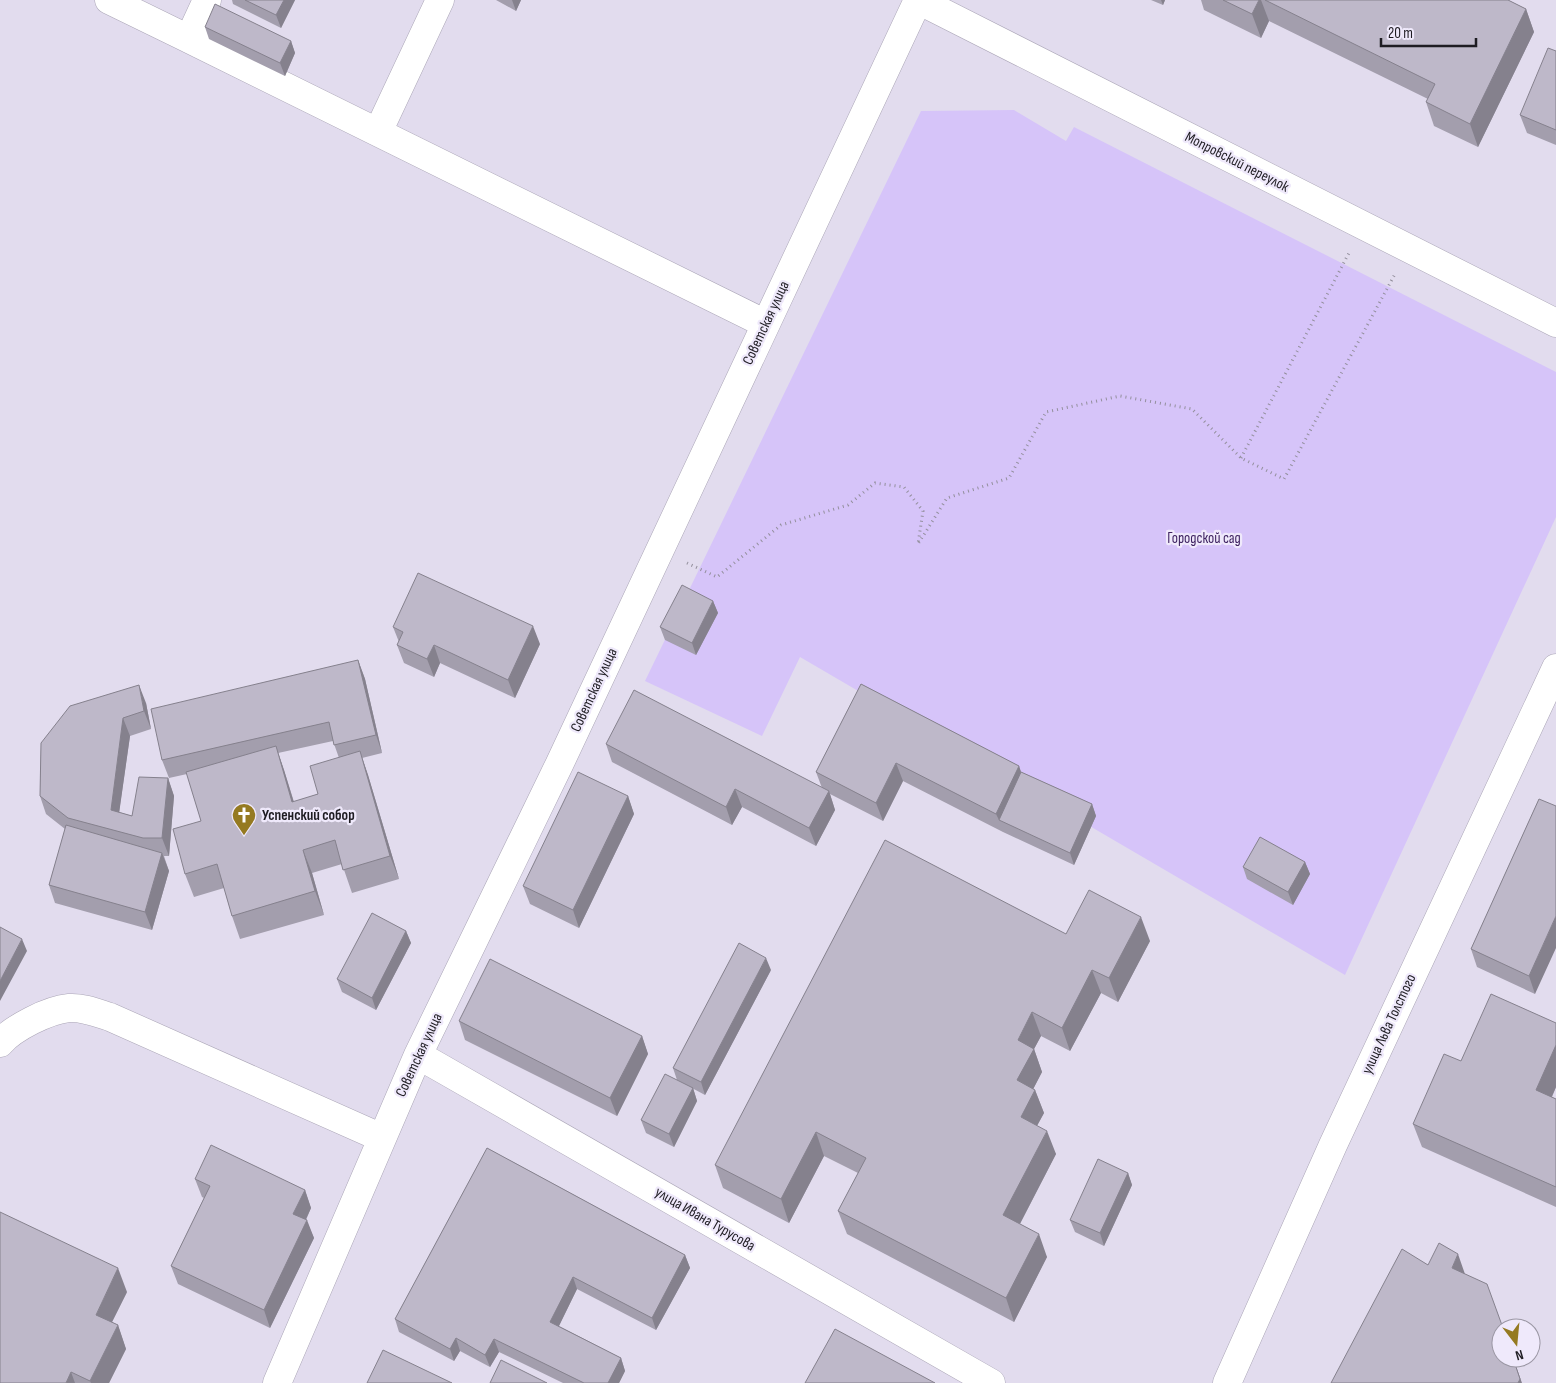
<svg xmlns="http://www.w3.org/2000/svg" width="1556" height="1383" font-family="'Sofia Sans Condensed',sans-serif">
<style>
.green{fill:#d6c4f9}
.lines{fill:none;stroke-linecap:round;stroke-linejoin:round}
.minor-casing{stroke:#aba6b7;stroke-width:29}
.path{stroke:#938f9c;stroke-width:3;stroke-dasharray:1 4;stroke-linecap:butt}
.minor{stroke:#fff;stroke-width:28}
.wall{fill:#a39ead;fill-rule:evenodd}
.shaded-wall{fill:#85818d}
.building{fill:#beb8c9;stroke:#85818d}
.labels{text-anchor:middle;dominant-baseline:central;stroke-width:4.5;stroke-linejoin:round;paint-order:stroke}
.street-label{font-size:15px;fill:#1e1c22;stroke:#efe9fb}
.park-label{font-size:15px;fill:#3e2261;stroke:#efe9fb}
.poi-label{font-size:15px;font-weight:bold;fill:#1e1c22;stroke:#efe9fb;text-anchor:start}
</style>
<rect width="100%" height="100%" fill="#e2dcee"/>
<path class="green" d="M1014 110 1066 141 1074 127 1556 372V517L1345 975 800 657 762 736 645 681 921 111Z"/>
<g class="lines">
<g class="minor-casing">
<path id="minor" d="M109 0 189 39
M207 0 189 39 766 324
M918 0 1556 323
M378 132 440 0
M0 1043C13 1028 48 1010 69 1008 83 1007 97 1013 110 1017L382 1138
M418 1055 991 1383
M277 1383 418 1055 559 765 918 0
M1227 1383 1333 1145 1556 668"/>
</g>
<path class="path" d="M1241 458 1350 251
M687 563 717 577 781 525 848 505 875 483 904 487 923 511 918 544 947 498 1009 478 1046 412 1120 396 1192 409 1241 458 1284 479 1395 274"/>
<use href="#minor" class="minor"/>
</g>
<path class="wall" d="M232 0H295L281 28 233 4Z
M496 0H521L516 11Z
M1151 0H1165L1163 5Z
M1201 0H1508L1526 9 1534 32 1478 147 1434 126 1426 102 1428 99 1269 21 1261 38 1204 10Z
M205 27 291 41 295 53 285 76 209 39Z
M1556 51V145L1527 133 1520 115Z
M713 601 718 613 696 655 665 640 660 627Z
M393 627 540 644 515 698 440 663 434 677 404 663 397 645 399 642Z
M358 660 365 679 382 753 362 758 368 775 399 879 352 893 342 864 312 873 324 915 240 939 232 916 224 888 194 897 185 874 201 821 187 774 169 778 162 760ZM333 741 339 758 318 794 294 802 284 770 278 753Z
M861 684 1019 766 1021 772 1092 804 1096 816 1074 865 1003 832 903 781 883 821 830 794 835 810 816 846 742 807 732 825 612 762 606 744 822 788 816 772Z
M146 703 151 729 130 736 119 812 132 816 168 778 174 796 169 856H164L169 871 152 930 55 903 49 885 65 829 46 814 40 796 41 743Z
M628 796 634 814 579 928 530 904 523 886Z
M1539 799 1535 994 1477 967 1471 949Z
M1305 862 1310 874 1293 905 1247 879 1243 867Z
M406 931 411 943 376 1010 342 992 337 979Z
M1066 934 1150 941 1118 1002 1101 993 1070 1051 1041 1036 1034 1049 1042 1072 1033 1089 1035 1090 1044 1113 1037 1126 1056 1154 1020 1224 1047 1257 1014 1322 847 1234 838 1211 858 1173 824 1156 789 1223 723 1188 715 1165Z
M771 970 705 1095 677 1080 673 1068Z
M459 1021 642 1036 648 1054 617 1116 465 1040Z
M1556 1023V1087L1552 1097 1556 1099V1207L1422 1147 1413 1124 1461 1061Z
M693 1088 697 1101 674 1147 646 1133 641 1120Z
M487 1148 685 1255 690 1268 656 1330 577 1289 559 1326 621 1358 625 1371 619 1383H563L499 1352 490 1367 460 1351 454 1361 399 1332 395 1319Z
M1128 1173 1132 1185 1104 1246 1075 1232 1070 1220Z
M195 1179 305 1190 311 1208 306 1220 314 1238 270 1328 178 1284 171 1266 204 1198 202 1197Z
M127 1292 112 1322 118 1325 126 1349 109 1383H0Z"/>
<path class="shaded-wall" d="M284 0H295L281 28 276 15Z
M512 0H521L516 11Z
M1161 0H1165L1163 5Z
M1259 0H1261L1269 21 1261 38 1252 14Z
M1526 9 1534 32 1478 147 1470 124Z
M291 41 295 53 285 76 280 63Z
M713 601 718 613 696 655 692 643Z
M533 626 540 644 515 698 508 680Z
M434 645 440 663 434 677 427 659Z
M358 660 365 679 382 753 376 735Z
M139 685 146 703 151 729 144 711Z
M123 718 130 736 117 828 111 810Z
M276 746 284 770 301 826 292 802Z
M360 751 368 775 399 879 390 856Z
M896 763 903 781 883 821 876 803Z
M1019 766 1025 784 999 820 996 814Z
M168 778 174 796 169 856 162 838Z
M735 789 742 807 732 825 726 807Z
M829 791 835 810 816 846 809 828Z
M628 796 634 814 579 928 573 910Z
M1092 804 1096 816 1074 865 1070 853Z
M303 850 312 873 324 915 315 891Z
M162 853 169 871 152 930 145 912Z
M1305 862 1310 874 1293 905 1288 892Z
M1556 916V948L1535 994 1529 976Z
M1141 917 1150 941 1118 1002 1109 978Z
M406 931 411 943 376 1010 372 998Z
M22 939 27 951 0 1001V981Z
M766 958 771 970 705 1095 701 1082Z
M1092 970 1101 993 1070 1051 1062 1028Z
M1032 1012 1041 1036 1034 1049 1042 1072 1026 1103 1017 1080 1018 1040Z
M642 1036 648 1054 617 1116 610 1098Z
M1556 1045V1087L1544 1114 1536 1090Z
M693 1088 697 1101 674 1147 669 1134Z
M1035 1090 1044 1113 1029 1140 1021 1117Z
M1047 1131 1056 1154 1012 1239 1003 1215Z
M816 1132 824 1156 789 1223 781 1199Z
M1128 1173 1132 1185 1104 1246 1100 1233Z
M305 1190 311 1208 300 1232 293 1214Z
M307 1220 314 1238 270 1328 264 1310Z
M1039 1234 1047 1257 1014 1322 1006 1298Z
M1458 1254 1466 1277 1452 1268Z
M685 1255 690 1268 656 1330 652 1318Z
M118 1268 127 1292 104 1338 96 1315Z
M573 1277 577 1289 555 1334 550 1322Z
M118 1325 126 1349 109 1383H91L90 1381Z
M456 1338 460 1351 454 1361 450 1349Z
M494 1339 499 1352 490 1367 485 1355Z
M621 1358 625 1371 619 1383H608Z
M1513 1358 1522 1383H1518Z
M71 1372 75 1383H66Z"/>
<path class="building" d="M245 0H284L276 15Z
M1223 0H1259L1252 14Z
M1265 0H1508L1526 9 1470 124 1426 102 1435 84Z
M215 4 291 41 280 63 205 27Z
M1548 48 1556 51V130L1520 115Z
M418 573 533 626 508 680 434 645 427 659 397 645 403 632 393 627Z
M682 585 713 601 692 643 660 627Z
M358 660 376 735 334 745 329 722 162 760 151 709Z
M861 684 1019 766 996 814 896 763 876 803 816 772Z
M139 685 144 711 123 718 111 810 132 816 139 777 168 778 162 838H143L68 818 40 796 41 743 70 706Z
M634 690 829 791 809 828 735 789 726 807 606 744Z
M276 746 292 802 318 794 310 766 360 751 390 856 343 870 335 840 303 850 315 891 232 916 217 864 185 874 173 829 201 821 186 772Z
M578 772 628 796 573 910 523 886Z
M1021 772 1092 804 1070 853 999 820Z
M1539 799 1556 806V916L1529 976 1471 949Z
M66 825 162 853 145 912 49 885Z
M1260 837 1305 862 1288 892 1243 867Z
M885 840 1066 934 1089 890 1141 917 1109 978 1092 970 1062 1028 1032 1012 1018 1040 1034 1049 1017 1080 1035 1090 1021 1117 1047 1131 1003 1215 1039 1234 1006 1298 838 1211 866 1158 816 1132 781 1199 715 1165Z
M372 913 406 931 372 998 337 979Z
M0 927 22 939 0 981Z
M739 943 766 958 701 1082 673 1068Z
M490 959 642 1036 610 1098 459 1021Z
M1491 994 1556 1023V1045L1536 1090 1556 1099V1187L1413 1124 1444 1054 1461 1061Z
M665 1074 693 1088 669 1134 641 1120Z
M211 1145 305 1190 293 1214 307 1220 264 1310 171 1266 210 1186 195 1179Z
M487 1148 685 1255 652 1318 573 1277 550 1322 621 1358 608 1383H584L494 1339 485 1355 456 1338 450 1349 395 1319Z
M1098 1159 1128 1173 1100 1233 1070 1220Z
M0 1212 118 1268 96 1315 118 1325 90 1381 71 1372 66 1383H0Z
M1439 1243 1458 1254 1452 1268 1487 1284 1503 1328H1501V1358H1513L1520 1379 1518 1383H1331L1402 1249 1428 1265Z
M835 1329 935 1383H805Z
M383 1350 452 1383H367Z
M501 1360 547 1383H490Z"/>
<defs>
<g id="church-pin" transform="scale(1.25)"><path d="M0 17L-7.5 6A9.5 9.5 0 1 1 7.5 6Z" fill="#957a21" stroke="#efe9fb"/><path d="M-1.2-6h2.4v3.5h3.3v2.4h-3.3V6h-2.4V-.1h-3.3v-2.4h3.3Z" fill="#fff"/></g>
</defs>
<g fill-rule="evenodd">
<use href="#church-pin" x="244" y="815"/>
</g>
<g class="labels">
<g class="street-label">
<text transform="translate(1237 162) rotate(27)">Мопровский переулок</text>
<text transform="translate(766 323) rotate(-65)">Советская улица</text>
<text transform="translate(594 690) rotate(-65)">Советская улица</text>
<text transform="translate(1389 1024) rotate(-65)">улица Льва Толстого</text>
<text transform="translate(419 1055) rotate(-65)">Советская улица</text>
<text transform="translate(705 1219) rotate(30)">улица Ивана Турусова</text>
</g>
<g class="park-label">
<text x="1204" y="538">Городской сад</text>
</g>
<g class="poi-label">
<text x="262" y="815">Успенский собор</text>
</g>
</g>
<g transform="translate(1516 1343) rotate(164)"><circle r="24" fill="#efe9fb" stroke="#9b97a4"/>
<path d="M0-4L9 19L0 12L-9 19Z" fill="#957a21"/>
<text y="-8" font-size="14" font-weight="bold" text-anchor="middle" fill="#1e1c22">N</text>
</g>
<path d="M1381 38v8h95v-8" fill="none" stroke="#1e1c22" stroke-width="2.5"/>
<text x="1388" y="38" font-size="15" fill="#1e1c22" stroke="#efe9fb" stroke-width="4" paint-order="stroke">20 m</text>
</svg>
